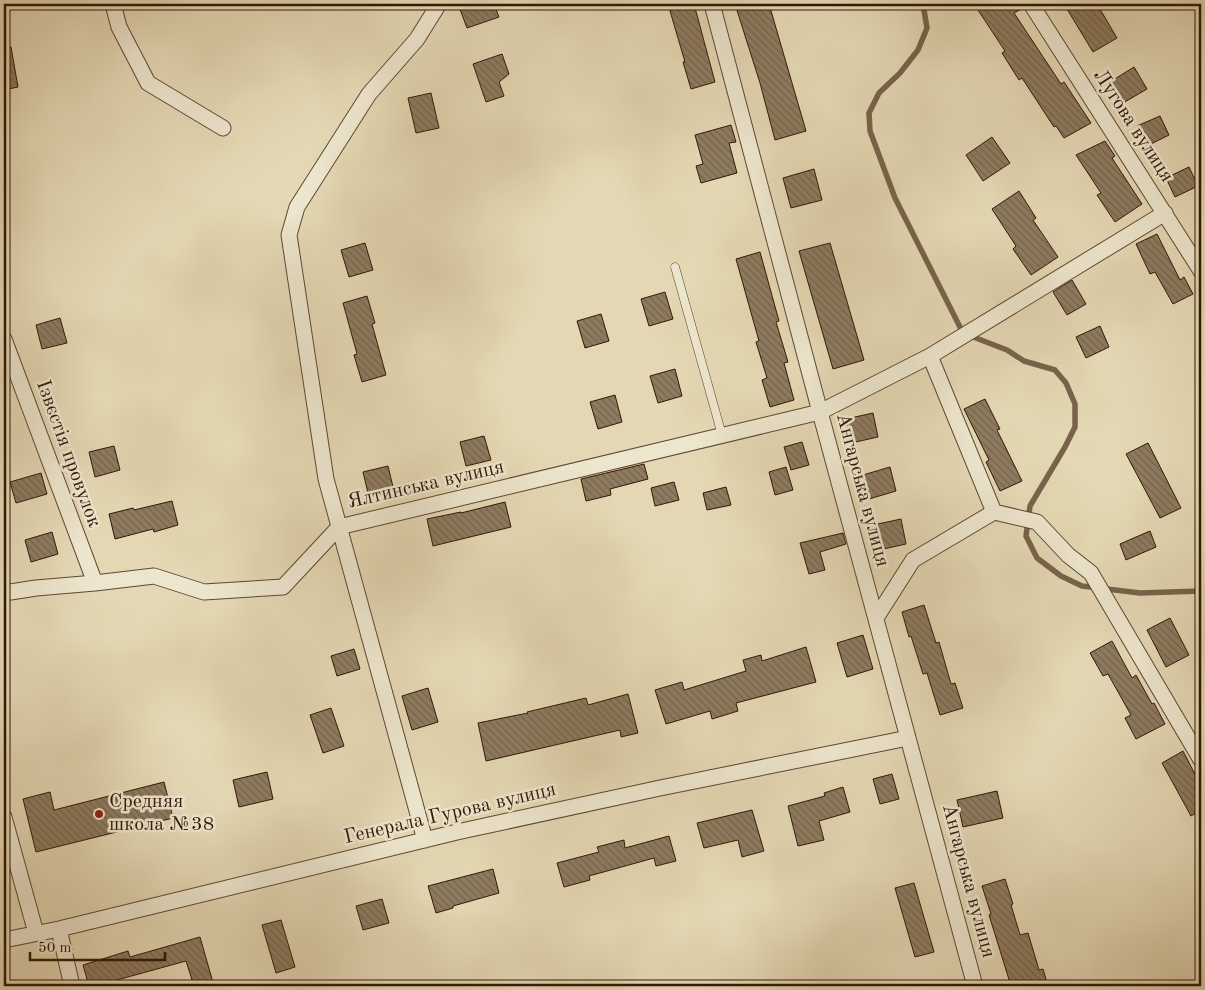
<svg xmlns="http://www.w3.org/2000/svg" width="1205" height="990" font-family="'Old Standard TT',serif">
<style>
.lines{fill:none;stroke-linecap:round;stroke-linejoin:round}
.stream{stroke:#78634a;stroke-width:5.5}
.building{fill:url(#building-back-hatch);stroke:#311705}
.lane-casing{stroke:#5e4731;stroke-width:9}
.street-casing{stroke:#5e4731;stroke-width:17}
.lane{stroke:#ede6ce;stroke-width:8}
.street{stroke:#ede6ce;stroke-width:15}
.poi-dot{fill:#8f2418;stroke:#ede6ce;stroke-width:2}
.labels{text-anchor:middle;dominant-baseline:central;stroke-width:5;stroke-linejoin:round;paint-order:stroke}
.street-label{font-size:20px;fill:#311705;stroke:#ede6ce}
.poi-label{font-size:20px;fill:#311705;stroke:#ede6ce;text-anchor:start}
</style>
<defs>
<pattern id="building-back-hatch" width="6" height="6" patternUnits="userSpaceOnUse" patternTransform="scale(1.25)"><rect width="6" height="6" fill="#8e7b60"/><path d="M-1 5l2 2M0 0l6 6M5-1l2 2" fill="none" stroke="#75644d"/></pattern>
</defs>
<rect width="100%" height="100%" fill="#e4d8b4"/>
<filter id="stains"><feTurbulence type="fractalNoise" baseFrequency=".004" numOctaves="4"/><feColorMatrix values="0 0 0 0 .2 0 0 0 0 .09 0 0 0 0 .02 0 0 0 .5 -.17"/></filter>
<radialGradient id="worn" r=".72"><stop offset=".6" stop-color="#630" stop-opacity="0"/><stop offset="1" stop-color="#630" stop-opacity=".3"/></radialGradient>
<g class="lines">
<path class="stream" d="M923 4 927 28 918 50 900 73 879 93 869 113 870 131 895 198 963 333 1007 350 1024 361 1055 370 1066 383 1075 404V427L1065 447 1030 506 1026 536 1037 558 1061 576 1082 586 1140 593 1201 591"/>
</g>
<path class="building" d="M458 4H494L499 17 467 28Z
M668 4H694L715 82 691 89 683 62H685Z
M735 4H769L806 131 775 140 760 83Z
M974 4H1022L1023 8 1014 13 1061 84 1064 82 1091 123 1064 138 1056 126 1054 127 1022 78 1019 80 1002 53 1005 51Z
M1064 4H1097L1117 38 1093 52Z
M11 47 18 87 4 90V48Z
M502 54 509 74 499 82 504 96 486 102 473 64Z
M1134 67 1147 89 1123 103 1110 82Z
M431 93 439 128 416 133 408 98Z
M1160 116 1169 135 1147 146 1137 126Z
M731 125 736 142 729 143 737 173 701 183 696 166 703 164 695 135Z
M992 137 1010 163 983 181 966 155Z
M1105 141 1115 156 1112 158 1142 204 1115 222 1097 195 1101 193 1076 155Z
M1189 167 1198 186 1175 197 1166 178Z
M814 169 822 200 791 208 783 178Z
M1019 191 1036 218 1033 220 1058 257 1031 275 1013 249 1016 246 992 209Z
M1157 234 1180 280 1184 277 1193 294 1173 304 1155 272 1150 274 1136 244Z
M365 243 373 270 349 277 341 250Z
M830 243 864 360 833 369 799 251Z
M760 252 779 321 776 322 788 362 784 363 794 400 770 407 762 380 767 378 756 342 759 341 736 259Z
M1072 280 1086 304 1067 315 1053 292Z
M665 292 673 319 649 326 641 299Z
M367 296 375 323 372 324 386 375 362 382 354 355 357 354 343 303Z
M601 314 609 341 585 348 577 321Z
M60 318 67 343 42 349 36 325Z
M1100 326 1109 347 1086 358 1076 337Z
M675 369 682 396 658 403 650 376Z
M615 395 622 422 598 429 590 402Z
M985 399 1000 429 997 430 1022 481 1000 491 986 462 989 460 964 409Z
M873 413 878 437 851 443 846 419Z
M484 436 491 460 466 466 460 442Z
M802 442 809 465 791 470 784 447Z
M1148 443 1181 508 1160 518 1126 454Z
M114 446 120 470 95 477 89 452Z
M644 464 648 479 610 489 611 495 586 501 581 479Z
M388 466 394 491 369 497 363 472Z
M786 467 793 490 775 495 769 472Z
M890 467 896 491 869 499 863 475Z
M41 473 47 494 16 503 10 482Z
M674 482 679 500 655 506 651 488Z
M726 487 731 505 707 510 703 493Z
M172 501 178 525 154 532 153 529 115 539 109 514 133 508 134 510Z
M505 502 511 527 433 546 427 519 461 512V513Z
M901 519 906 544 879 550 873 525Z
M1150 531 1156 547 1126 560 1120 544Z
M52 532 58 554 31 562 25 540Z
M843 533 846 544 820 552 825 570 809 574 800 543Z
M924 605 936 643 939 642 951 684 955 683 963 708 940 715 927 673 923 674 911 636 909 637 902 612Z
M1170 618 1189 655 1166 667 1147 630Z
M863 635 873 669 847 677 837 643Z
M1112 641 1132 678 1136 675 1152 704 1154 703 1165 724 1136 739 1125 718 1131 715 1108 674 1103 676 1090 653Z
M806 647 816 682 736 703 738 711 712 719 710 711 666 724 655 690 682 682 684 690 746 671 743 660 761 655 762 661Z
M354 649 360 669 337 676 331 656Z
M428 688 438 722 412 730 402 696Z
M628 694 638 733 621 737 620 730 486 761 478 723 528 713 527 712 586 698 588 705Z
M331 708 344 746 323 753 310 715Z
M1183 751 1201 786V810L1191 816 1162 763Z
M267 772 273 799 239 807 233 780Z
M892 774 899 799 880 804 873 779Z
M164 782 173 818 36 852 23 799 50 792 54 810Z
M843 787 850 812 819 821 824 840 798 846 788 806 825 796 824 793Z
M997 791 1003 818 963 827 957 800Z
M752 810 764 851 742 857 738 840 704 848 697 823Z
M669 836 676 861 656 866 654 858 589 876 590 880 564 887 557 863 599 852 597 847 624 840 625 848Z
M493 869 499 893 453 906V908L436 913 428 886Z
M1005 879 1013 904 1011 905 1020 935 1028 933 1039 970 1043 969 1048 986H1011L989 915 991 914 982 886Z
M914 883 934 952 915 957 895 888Z
M382 899 389 923 363 930 356 906Z
M281 920 295 967 276 973 262 925Z
M200 937 214 986H194L186 961 95 986H89L83 965 128 951 130 957Z"/>
<g class="lines">
<g class="lane-casing">
<path id="lane" d="M675 267 722 435"/>
</g>
<g class="street-casing">
<path id="street" d="M113 4 119 27 148 83 223 128
M712 4 820 412 975 986
M1031 4 1201 271
M4 339 95 583
M930 356 994 512
M4 593 36 588 95 583 154 576 204 592 283 587 339 527 820 412 930 356 1165 213
M876 618 913 560 994 512 1037 522 1068 555 1091 573 1201 760
M4 817 36 933
M425 840 326 479 289 235 297 207 369 94 417 39 437 7V4
M59 929 72 986
M4 940 59 929 457 832 660 788 908 738"/>
</g>
<use href="#lane" class="lane"/>
<use href="#street" class="street"/>
</g>
<circle class="poi-dot" cx="99" cy="814" r="5"/>
<g class="labels">
<g class="street-label">
<text transform="translate(1133 126) rotate(57)">Лугова вулиця</text>
<text transform="translate(68 454) rotate(70)">Ізвєстія провулок</text>
<text transform="translate(426 485) rotate(-13)">Ялтинська вулиця</text>
<text transform="translate(862 490) rotate(75)">Ангарська вулиця</text>
<text transform="translate(450 814) rotate(-13)">Генерала Гурова вулиця</text>
<text transform="translate(968 881) rotate(75)">Ангарська вулиця</text>
</g>
<g class="poi-label">
<text x="109" y="802">Средняя<tspan x="109" dy="23">школа №38</tspan></text>
</g>
</g>
<rect width="1205" height="990" fill="none" stroke="#e4d8b4" stroke-width="20"/>
<rect x="5" y="5" width="1195" height="980" fill="none" stroke="#311705" stroke-width="2.5"/>
<rect x="10" y="10" width="1185" height="970" fill="none" stroke="#311705"/>
<path d="M30 952v8h135v-8" fill="none" stroke="#311705" stroke-width="2.5"/>
<text x="38" y="952" font-size="15" fill="#311705" stroke="#ede6ce" stroke-width="4" paint-order="stroke">50 m</text>
<rect width="100%" height="100%" filter="url(#stains)"/>
<rect width="100%" height="100%" fill="url(#worn)"/>
</svg>
